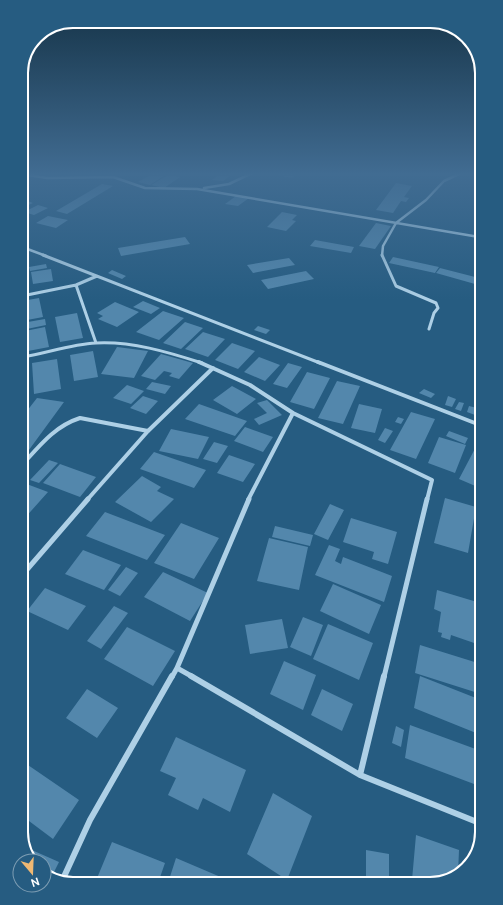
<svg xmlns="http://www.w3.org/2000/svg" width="503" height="905" font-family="'DM Sans',sans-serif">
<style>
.building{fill:#5387ac}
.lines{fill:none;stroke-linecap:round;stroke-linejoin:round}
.minor-far4{stroke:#aed0e6;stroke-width:2.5}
.minor-far3{stroke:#aed0e6;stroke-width:3}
.minor-far2{stroke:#aed0e6;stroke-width:4}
.minor-far1{stroke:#aed0e6;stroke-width:5}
.minor{stroke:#aed0e6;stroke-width:6}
.rim{fill:none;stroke:#fff;stroke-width:2}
</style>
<rect width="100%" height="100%" fill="#265c81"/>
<path class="building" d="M154 173 165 175 150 185 138 182Z
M221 173H234L223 181 212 180Z
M266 173H297L292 178Z
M168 175 180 177 164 188 151 185Z
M396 183 412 186 404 197 409 198 406 202 401 201 393 213 376 210Z
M102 184 113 186 67 214 56 211Z
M236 196 249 198 238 206 225 204Z
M25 200 33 203 22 208V201Z
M38 205 48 208 34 215 24 212Z
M282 212 297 215 292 220 296 221 286 231 267 227Z
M48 216 68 220 56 228 36 223Z
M376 223 391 226 375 249 359 246Z
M185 237 190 244 121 256 118 248Z
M315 240 354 247 351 253 310 246Z
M393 257 439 267 435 273 389 263Z
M289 258 295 265 253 273 247 265Z
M46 264 47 268 30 271 29 267Z
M22 267H25L29 286 22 287Z
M440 268 479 278V279L475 284 436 273Z
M51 269 53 281 33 284 31 272Z
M112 270 126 276 122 279 108 273Z
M306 271 314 279 268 289 261 280Z
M39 298 43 317 22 321V301Z
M143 301 160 308 151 314 133 307Z
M115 302 139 312 117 327 98 319 103 316 97 313Z
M163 311 184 318 159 340 136 332Z
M77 313 83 338 60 342 55 317Z
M45 319 46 325 22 330V323Z
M185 322 203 328 181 349 163 343Z
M258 326 270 330 266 334 254 330Z
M45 327 49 347 28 351 25 331Z
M203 332 225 339 208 357 185 349Z
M232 343 255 351 238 369 215 360Z
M117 347 148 351 134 378 101 374Z
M93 351 98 377 74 381 70 355Z
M161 354 193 363 179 379 169 376 172 373 164 371 155 380 141 376Z
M259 357 280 365 265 381 244 372Z
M57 359 61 389 34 394 32 363Z
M288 363 302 367 287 388 273 384Z
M23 364H29L27 372 23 373Z
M307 372 330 378 314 409 290 402Z
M337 381 360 386 343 424 318 418Z
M152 382 171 386 165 394 146 389Z
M127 385 144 391 131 404 113 398Z
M232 386 256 399 237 414 213 400Z
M424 389 435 394 431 398 419 393Z
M143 396 158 401 146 414 130 408Z
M448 396 456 399 452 407 445 405Z
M37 398 64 402 26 454H23V416Z
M267 400 282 415 259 425 254 419 267 413 257 403Z
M459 402 464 403 461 411 455 409Z
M199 404 247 421 235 436 185 419Z
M359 404 382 409 375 433 351 428Z
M469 406 477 408 475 415 467 412Z
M411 412 435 419 416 459 390 450Z
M398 417 404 419 401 424 395 422Z
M245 427 273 437 263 452 234 441Z
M385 428 393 431 385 443 378 440Z
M171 429 209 437 198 459 159 451Z
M449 431 468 438 465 444 446 436Z
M439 437 466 445 455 473 428 463Z
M479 441 480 442V488L459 479Z
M214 442 228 446 217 463 203 459Z
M154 452 206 470 194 488 140 469Z
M229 455 255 464 243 482 217 473Z
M49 460 58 463 39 483 30 480Z
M60 464 96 477 80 497 43 483Z
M142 476 161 487 157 491 174 499 151 522 115 502Z
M24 483 48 492 23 520V484Z
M445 498 476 507 468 553 434 543Z
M330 504 344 510 328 540 314 534Z
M105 512 165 535 147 560 86 536Z
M351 518 397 532 388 564 372 559 374 552 343 542Z
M181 523 219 538 194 579 154 563Z
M275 526 313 535 310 546 272 537Z
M269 538 308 547 299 590 257 581Z
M329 545 340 549 335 561 341 564 343 557 392 576 384 602 315 575Z
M83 550 121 565 104 590 65 574Z
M126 567 138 573 120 596 108 590Z
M163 572 208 593 190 621 144 597Z
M333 584 381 605 369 634 320 611Z
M45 588 86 606 68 630 27 611Z
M437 590 477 602 474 625 479 626V643L477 642V644L451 635 450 640 441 637 442 633 438 632 441 612 434 609Z
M114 606 128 613 101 649 87 641Z
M303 617 323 625 311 656 290 647Z
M282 619 288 648 250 654 245 625Z
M328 624 373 643 359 680 313 659Z
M127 627 175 651 153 686 104 659Z
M420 645 481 664V694L415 673Z
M284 661 316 675 303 710 270 694Z
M420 676 481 700V735L414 708Z
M87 689 118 708 97 738 66 718Z
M322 689 353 704 342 731 311 715Z
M410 725 481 751 482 787 405 758Z
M396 726 404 730 401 747 392 743Z
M176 737 246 770 230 812 203 798 198 810 168 795 176 778 160 771Z
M25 763 79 800 53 839 25 818Z
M273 793 312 816 287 880 247 854Z
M416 835 459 850 458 874 450 880H412Z
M112 842 165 863 158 883H95Z
M25 847 59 862 51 878 44 875V861H32L25 852Z
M366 850 389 854V877L400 879V880L366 881Z
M176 858 223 878 222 882 168 883Z"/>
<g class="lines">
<path class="minor-far4" d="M22 174 47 178 113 177 145 188 197 189 479 237
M204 188 229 184 252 173
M22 247 46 256
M382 256 383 246 396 223 426 200 444 181 461 173"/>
<path class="minor-far3" d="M43 255 320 363
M382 255 396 286 436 303 438 308 434 313 429 329
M76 285 96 343
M22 296 76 285 97 276
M23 357C47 353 72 344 96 343 131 341 168 352 202 363"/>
<path class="minor-far2" d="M199 362 250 385 293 413 432 480 427 500
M318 362 480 425
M23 464C40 445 55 426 80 418L148 431
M87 500 148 431 213 368
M248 500 293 413"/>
<path class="minor-far1" d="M24 573 88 499
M172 677 177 668
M193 677 177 668 249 499
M384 677 427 499"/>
<path class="minor" d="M191 676 360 775 482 824
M360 775 384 676
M62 881 90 820 172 676"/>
</g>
<linearGradient id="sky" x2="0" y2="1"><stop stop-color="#153347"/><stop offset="0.58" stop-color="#416c92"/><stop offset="1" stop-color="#416c92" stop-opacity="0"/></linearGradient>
<rect width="503" height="300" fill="url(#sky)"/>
<path d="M0 0H503V905H0ZM73 28H430A45 45 0 0 1 475 73V832A45 45 0 0 1 430 877H73A45 45 0 0 1 28 832V73A45 45 0 0 1 73 28Z" fill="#265c81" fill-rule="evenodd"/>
<path class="rim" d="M73 28H430A45 45 0 0 1 475 73V832A45 45 0 0 1 430 877H73A45 45 0 0 1 28 832V73A45 45 0 0 1 73 28Z"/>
<g transform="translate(32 873) rotate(161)"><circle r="19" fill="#265c81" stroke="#7d9db3"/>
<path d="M0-3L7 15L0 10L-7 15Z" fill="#efb873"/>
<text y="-6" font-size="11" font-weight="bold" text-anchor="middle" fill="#ffffff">N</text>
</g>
</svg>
